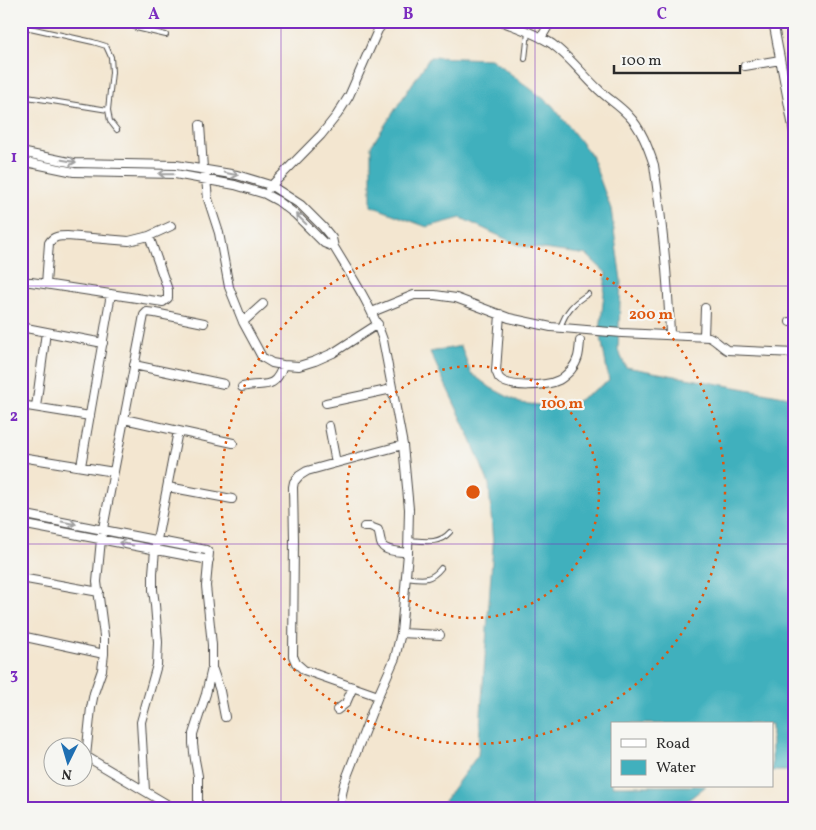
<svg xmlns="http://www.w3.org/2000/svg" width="816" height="830" font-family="Vollkorn,serif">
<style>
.water{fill:#41b0bd;stroke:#366e74}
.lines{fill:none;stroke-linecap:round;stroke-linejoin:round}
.service-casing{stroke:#494744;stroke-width:6}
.minor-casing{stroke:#494744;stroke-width:10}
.service{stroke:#fff;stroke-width:4}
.minor{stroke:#fff;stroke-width:8}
.oneway{stroke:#a0a0a0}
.grid{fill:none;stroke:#7b2cbf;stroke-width:1;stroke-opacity:0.55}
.ring{fill:none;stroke:#df570e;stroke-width:2.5;stroke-dasharray:2.5 5}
.centre{fill:#df570e;stroke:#f6f6f2;stroke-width:2.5}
.ring-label{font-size:15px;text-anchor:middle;font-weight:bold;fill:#df570e;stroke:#f6f6f2;stroke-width:4.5;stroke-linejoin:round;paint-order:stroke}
.neatline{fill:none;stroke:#7b2cbf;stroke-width:2}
.grid-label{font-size:16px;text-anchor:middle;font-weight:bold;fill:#7b2cbf}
</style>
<rect width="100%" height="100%" fill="#f6f6f2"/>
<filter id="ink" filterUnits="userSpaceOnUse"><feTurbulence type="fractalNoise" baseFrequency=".02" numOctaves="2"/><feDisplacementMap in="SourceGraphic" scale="10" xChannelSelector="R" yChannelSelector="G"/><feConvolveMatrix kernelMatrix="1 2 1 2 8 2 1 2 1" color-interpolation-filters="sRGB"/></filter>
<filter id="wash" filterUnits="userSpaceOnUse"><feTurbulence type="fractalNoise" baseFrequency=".0096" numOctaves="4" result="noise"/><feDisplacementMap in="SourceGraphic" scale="20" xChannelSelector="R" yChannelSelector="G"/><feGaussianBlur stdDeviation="1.12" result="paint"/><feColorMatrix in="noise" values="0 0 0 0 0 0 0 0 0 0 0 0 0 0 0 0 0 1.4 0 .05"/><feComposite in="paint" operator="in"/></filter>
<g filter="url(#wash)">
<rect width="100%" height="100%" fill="#f3e6d0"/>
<path class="water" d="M430 57 491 59 552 105 591 155 611 209 621 280 618 350 626 367 795 398V771H772V724H612V786H706L677 809H438L478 755 493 546 489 484 466 428 430 352 461 346 471 373 491 388 520 403 566 408 609 381 600 332 606 273 587 255 521 246 461 218 427 227 371 206V146Z"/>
</g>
<g filter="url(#ink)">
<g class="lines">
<g class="service-casing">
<path id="service" d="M137 21 136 28 166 35
M21 26 93 42 106 46 111 57 112 72 108 110 110 121 117 130
M525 59 528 32
M21 96 108 110
M560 328C566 311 573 303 588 294
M408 540C423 541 439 545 450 532
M405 577C421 579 430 582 441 568
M21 771 23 769"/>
</g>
<g class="minor-casing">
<path id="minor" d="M500 21C517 27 537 34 552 44 570 57 583 75 599 90 608 99 619 105 628 115 641 128 648 147 654 165 662 221 668 277 670 334
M773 21 795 138
M541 38 551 21
M745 66 780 60
M200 125 203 168 206 179 208 199 219 233 229 287 243 322 262 357 272 363 283 365 299 366 315 361 333 353 378 324
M21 152 74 163 176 165 237 175 270 185 301 205 323 227 332 238 334 247C352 277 372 307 383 340L403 445 409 509 408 553 401 633 395 658 378 696 344 784 339 809
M21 161 74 172 175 174 235 185 265 194 278 201 295 214 324 243 334 247
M269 188 321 135 337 115 349 96 378 30 385 21
M46 284 49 243C53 236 60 236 67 236L129 241 149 236 171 226
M21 289 22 284 26 282H31L163 302 168 298V290L149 236
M372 312 414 295H435L456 298 509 318 551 327 622 333 709 337C716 340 720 346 727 350L795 353
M500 314 496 371C497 373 498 376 499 378 509 389 547 386 559 380 563 378 568 373 571 370 579 360 579 353 580 341
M243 322 263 304
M790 322H795
M21 327 103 343
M704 336 705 308
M134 365 224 384
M242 387C262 381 274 393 283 365
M326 403 392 389
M21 405 90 416
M36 407 46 332
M124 419 233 443
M329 426 336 463
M21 457 114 472
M81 466 111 294
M168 487 232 499
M21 514 206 550 209 553 206 586 212 645V668L206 694 193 734V744L195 760 198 776V809
M21 524 209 560
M364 527H370L378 530C380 535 380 538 381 543 383 552 399 551 408 553
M21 578 99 592
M401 633 440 635
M21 636 104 654
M213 670 220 691 225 717
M378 696 304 670 296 663 293 656 294 540 293 487 294 482 299 476 307 471 336 463 403 445
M337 710 346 703 353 687
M82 754 175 809
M86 756 91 708 94 693 102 670 104 654V636L97 582 101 539 144 315 147 312 155 313 204 323
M145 791 141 722 157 665 158 642 155 605 153 590V573L155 550 178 431"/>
</g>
<use href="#service" class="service"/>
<use href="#minor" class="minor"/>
</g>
<defs><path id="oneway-shaft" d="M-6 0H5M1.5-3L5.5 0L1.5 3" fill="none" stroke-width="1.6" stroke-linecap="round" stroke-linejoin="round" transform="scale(1.25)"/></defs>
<g class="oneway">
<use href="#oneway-shaft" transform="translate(69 161) rotate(9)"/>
<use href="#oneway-shaft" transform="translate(166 174) rotate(-179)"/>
<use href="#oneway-shaft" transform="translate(231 174) rotate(12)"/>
<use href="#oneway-shaft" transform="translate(301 219) rotate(-136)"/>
<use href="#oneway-shaft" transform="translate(69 523) rotate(11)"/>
<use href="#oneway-shaft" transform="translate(126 544) rotate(-169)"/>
</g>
</g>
<path class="grid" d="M281 21V809M535 21V809M21 286H795M21 544H795"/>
<g class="ring">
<circle cx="473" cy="492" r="126"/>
<circle cx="473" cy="492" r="252"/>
</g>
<circle cx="473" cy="492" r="8" class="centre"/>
<g class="ring-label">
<text x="651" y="319">200 m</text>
<text x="562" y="408">100 m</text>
</g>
<rect width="816" height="830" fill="none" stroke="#f6f6f2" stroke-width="55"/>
<rect x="611" y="722" width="162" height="65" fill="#f6f6f2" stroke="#a5a5a2"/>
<rect x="621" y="739" width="25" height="8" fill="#ffffff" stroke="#a5a5a2"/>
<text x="656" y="748" font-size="15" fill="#2b2b2b">Road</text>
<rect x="621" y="760" width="25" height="15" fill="#41b0bd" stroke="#a5a5a2"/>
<text x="656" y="772" font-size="15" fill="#2b2b2b">Water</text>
<g transform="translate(68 762) rotate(185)"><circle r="24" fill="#f6f6f2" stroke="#a5a5a2"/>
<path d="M0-4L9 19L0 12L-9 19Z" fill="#1f6fb2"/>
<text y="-8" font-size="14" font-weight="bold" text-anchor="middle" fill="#2b2b2b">N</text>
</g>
<path d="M614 65v8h126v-8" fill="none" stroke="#2b2b2b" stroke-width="2.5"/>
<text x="621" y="65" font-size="15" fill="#2b2b2b" stroke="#f6f6f2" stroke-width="4" paint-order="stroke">100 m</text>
<rect x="28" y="28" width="760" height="774" class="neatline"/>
<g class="grid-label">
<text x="154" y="19">A</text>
<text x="408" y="19">B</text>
<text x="662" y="19">C</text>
<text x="14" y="162">1</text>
<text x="14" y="421">2</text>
<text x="14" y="679">3</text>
</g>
</svg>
